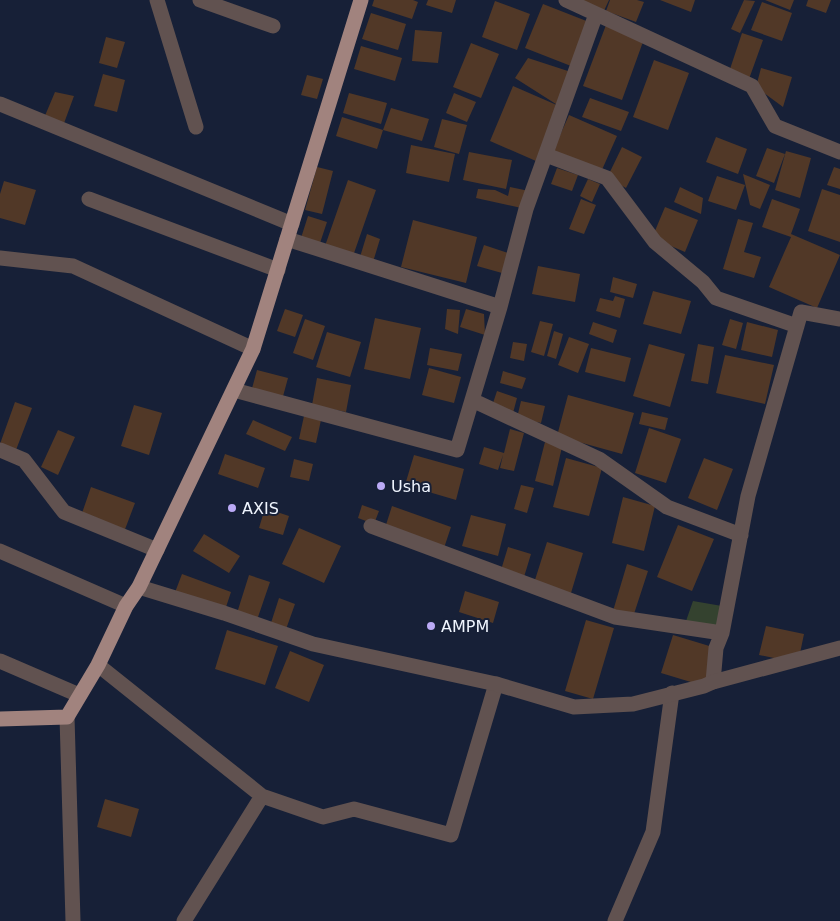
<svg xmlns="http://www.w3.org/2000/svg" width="840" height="921" font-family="'DejaVu Sans',sans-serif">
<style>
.green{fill:#34422f}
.building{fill:#513827}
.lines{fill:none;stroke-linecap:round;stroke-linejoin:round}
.minor{stroke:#615250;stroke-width:15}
.tertiary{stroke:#615250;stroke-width:15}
.primary{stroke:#a1837e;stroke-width:15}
.poi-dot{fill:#bbaaf6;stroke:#172037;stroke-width:2}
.labels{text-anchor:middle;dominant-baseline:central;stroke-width:4;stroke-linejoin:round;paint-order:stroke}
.poi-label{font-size:16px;fill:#f0f5fe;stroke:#172037;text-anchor:start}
</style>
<rect width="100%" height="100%" fill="#172037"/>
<path class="green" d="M693 601 722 606 717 629 686 621Z"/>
<path class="building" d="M374 0H413L418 2 412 19 372 6Z
M428 0H456L452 13 426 5Z
M574 0H609L603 13Z
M610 0H637L644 2 636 22 606 11Z
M660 0H695L691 12Z
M744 0 755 1 740 33 731 29Z
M765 0H794L790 10Z
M808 0H831L826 13 806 6Z
M495 1 530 14 517 50 482 37Z
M762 2 792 13 782 41 751 30Z
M543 4 589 22 571 66 525 48Z
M371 13 406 24 398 50 362 39Z
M606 25 644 39 622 100 583 86Z
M415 30 442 32 438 63 412 61Z
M742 33 763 40 749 79 729 72Z
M106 37 125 42 117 68 99 63Z
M471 43 499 54 481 98 453 87Z
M361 46 402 58 395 81 354 69Z
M528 58 571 72 559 106 515 78Z
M654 60 689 73 668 130 633 117Z
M761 68 792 77 783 107 756 87Z
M103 74 125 80 117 112 94 106Z
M307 75 323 79 317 99 301 95Z
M513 86 559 106 536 161 490 141Z
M55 92 74 96 63 126 44 118Z
M349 93 387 103 381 124 343 113Z
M454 93 476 102 467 122 446 113Z
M590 98 629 112 621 131 582 117Z
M391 108 429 119 422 141 383 130Z
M569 115 617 136 601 172 553 151Z
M342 117 383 130 377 149 336 136Z
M442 119 467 125 459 154 434 147Z
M716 137 747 149 738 174 706 162Z
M411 145 455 154 449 182 406 173Z
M622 147 642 157 626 188 607 178Z
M767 148 785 154 774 183 756 176Z
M786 151 811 158 800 198 775 190Z
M469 152 512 160 506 189 463 180Z
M317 167 333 171 322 214 305 210Z
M834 167 840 169V189L827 185Z
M557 168 578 175 572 191 551 184Z
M743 174 770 185 760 209 750 205Z
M717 176 745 185 736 210 708 201Z
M588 179 600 184 592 202 580 196Z
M348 180 376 190 353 256 325 246Z
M4 181 36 190 25 225 0 218V194Z
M510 187 529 191 526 209 476 198 478 189 495 190 508 196Z
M680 187 703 198 701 214 674 202Z
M822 189 840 195V242L808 231Z
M581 199 596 205 584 234 569 229Z
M772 199 800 209 791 234 840 255 817 308 769 287 791 237 762 227Z
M665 207 698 220 685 252 652 238Z
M308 216 327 222 320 243 301 238Z
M738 219 753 223 744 252 761 257 754 278 723 269Z
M413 220 477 237 466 283 401 267Z
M367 234 380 239 373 262 360 257Z
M484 245 508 253 502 273 477 266Z
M538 266 580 274 575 302 532 294Z
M613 277 637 284 633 298 610 292Z
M653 291 691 301 681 334 643 324Z
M615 296 625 299 620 318 596 311 600 298 613 301Z
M285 309 303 315 295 337 277 331Z
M447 309 460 310 458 334 445 329Z
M466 309 484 314 485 335 460 327Z
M375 318 421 328 410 379 364 369Z
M305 319 325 326 313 360 293 353Z
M730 319 743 323 736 349 722 345Z
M540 321 553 324 544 356 531 352Z
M593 322 617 330 613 343 589 334Z
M747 322 778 330 772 357 741 350Z
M554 331 563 334 556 359 547 356Z
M327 332 361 342 350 377 316 367Z
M569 337 589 344 578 373 558 365Z
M513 342 527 344 524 361 510 358Z
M649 344 685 354 670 407 633 396Z
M698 344 714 347 708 384 691 381Z
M430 348 462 354 458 371 427 365Z
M591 348 631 358 625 382 585 372Z
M725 355 774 365 765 404 716 393Z
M429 368 461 377 454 403 422 395Z
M257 370 288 378 282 400 251 392Z
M503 371 526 378 522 389 500 383Z
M317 378 351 385 346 412 312 405Z
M497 391 517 398 513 413 492 406Z
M568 395 634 413 622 454 557 436Z
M521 401 545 406 541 423 517 418Z
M15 402 32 408 16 450 0 444Z
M134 405 162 413 149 455 121 446Z
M642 412 668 418 665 430 639 424Z
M304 416 321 420 316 443 299 439Z
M253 420 292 437 285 451 246 434Z
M649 428 681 439 666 483 635 473Z
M510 429 524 433 514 471 500 468 503 455 498 470 479 464 484 447 504 453Z
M58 430 75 437 58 475 41 467Z
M545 442 562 447 553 486 535 481Z
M225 454 265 468 258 488 218 474Z
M414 455 464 469 456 500 405 485Z
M566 458 602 468 589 516 553 507Z
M704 458 733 469 717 510 688 498Z
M294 459 313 464 309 481 290 477Z
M521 485 534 488 527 513 514 509Z
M91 487 135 503 124 532 81 516Z
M623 497 655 506 644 551 612 543Z
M362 505 379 511 374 524 358 518Z
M392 506 451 527 444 548 385 528Z
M265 508 289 516 283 535 259 528Z
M471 515 506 524 498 556 462 546Z
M678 525 714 539 692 591 657 577Z
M299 528 341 546 324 583 282 564Z
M204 534 240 556 229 573 193 551Z
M547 542 583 553 571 593 534 583Z
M508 547 531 554 524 577 501 570Z
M627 564 648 571 633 617 613 611Z
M182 574 231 592 224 613 174 595Z
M249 575 270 582 257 620 237 613Z
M465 591 499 602 493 623 459 612Z
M279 598 295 604 285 632 270 626Z
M586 620 614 628 593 699 565 691Z
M766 626 804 634 798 663 759 655Z
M227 630 278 646 265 685 215 669Z
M673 635 716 648 704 686 661 673Z
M290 651 324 665 309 702 275 688Z
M105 799 139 809 131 837 97 827Z"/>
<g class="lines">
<path class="minor" d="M157 0 196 127
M200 0 273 26
M566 0 752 86 775 126 840 152
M0 104 292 224
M546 155 607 178 655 242 703 282 716 298 797 326
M89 199 278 270
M287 239 500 307
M0 258 73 266 253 349
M234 390 457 450 500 307 526 209 596 14
M472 400 599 459 667 507 741 535
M0 450 24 460 64 512 157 550
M371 526 615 617 722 633
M0 551 126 606
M0 661 79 695
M98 665 262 796 323 817 354 809 451 835 496 684
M713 682 716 648 722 633 748 496 801 312 840 319
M67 717 73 921
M184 921 262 796
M615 921 653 832 672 693"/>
<path class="tertiary" d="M139 587 224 613 313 644 496 684 574 707 633 704 704 686 713 682 840 648"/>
<path class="primary" d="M0 719 67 717 98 665 126 606 139 587 253 349 361 0"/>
</g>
<g class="poi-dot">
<circle cx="381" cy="486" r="5"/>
<circle cx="232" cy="508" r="5"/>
<circle cx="431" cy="626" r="5"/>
</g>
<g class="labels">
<g class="poi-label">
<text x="391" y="486">Usha</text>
<text x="242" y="508">AXIS</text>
<text x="441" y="626">AMPM</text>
</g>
</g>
</svg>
